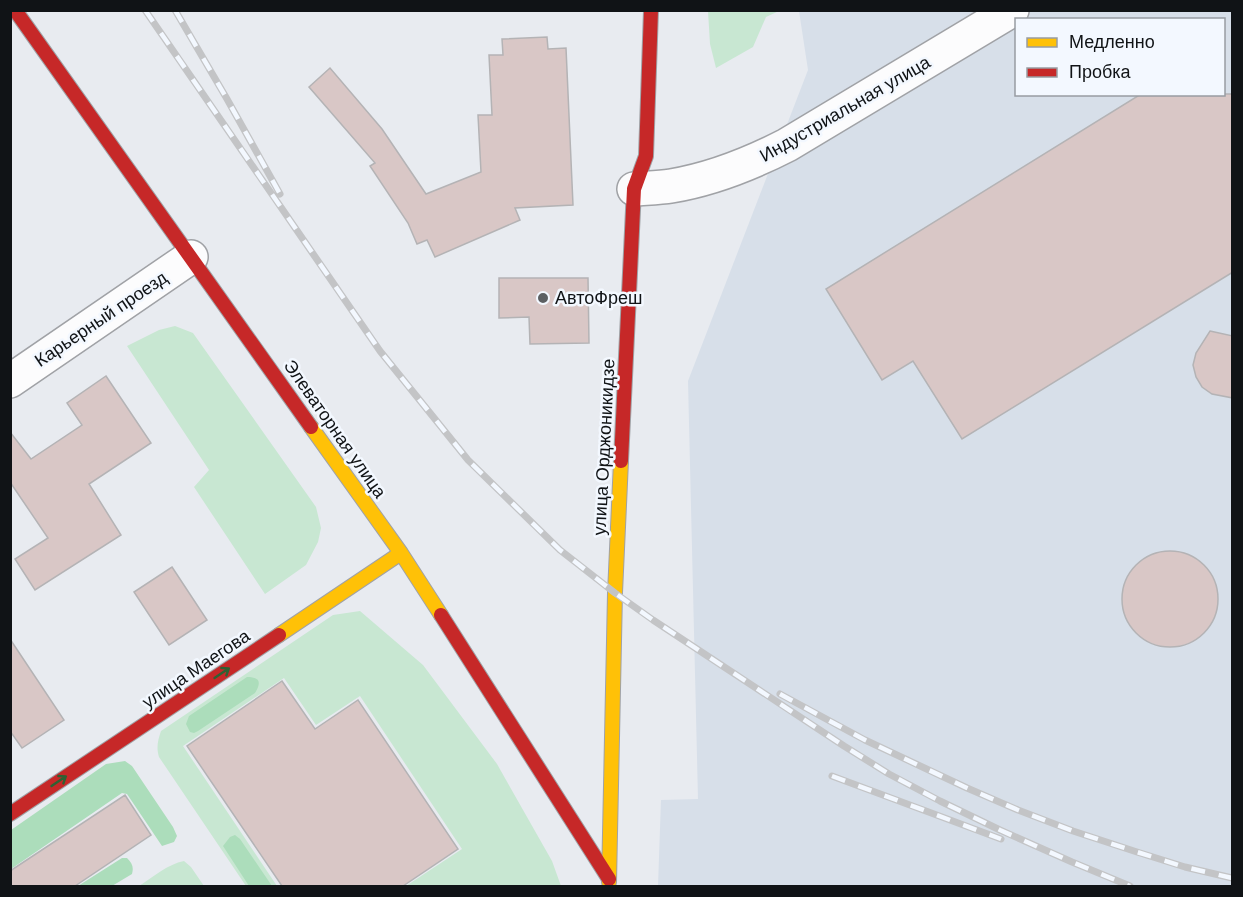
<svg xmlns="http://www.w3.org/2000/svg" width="1243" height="897" font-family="'DM Sans',sans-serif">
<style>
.built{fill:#d7dfe9;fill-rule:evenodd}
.green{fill:#c8e7d2}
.forest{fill:#acddbb}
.building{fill:#d9c7c6;stroke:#b4b3b5;stroke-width:1.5}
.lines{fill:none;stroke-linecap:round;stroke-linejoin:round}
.street-casing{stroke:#a0a2a6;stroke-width:36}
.slow-casing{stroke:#a0a2a6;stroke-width:16}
.jam-casing{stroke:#a0a2a6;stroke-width:16}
.street{stroke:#fcfcfd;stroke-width:33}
.slow{stroke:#ffc107;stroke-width:14}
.jam{stroke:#c62828;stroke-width:14}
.rail-casing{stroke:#c3c4c6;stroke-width:7}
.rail{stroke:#f3f8ff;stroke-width:4.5;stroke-dasharray:14;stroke-linecap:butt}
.oneway{stroke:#2e6133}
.poi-dot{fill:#5c5f62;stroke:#f3f8ff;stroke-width:2}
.labels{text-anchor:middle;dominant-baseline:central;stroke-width:5;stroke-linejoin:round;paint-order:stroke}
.street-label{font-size:18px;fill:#101316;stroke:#f3f8ff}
.poi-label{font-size:18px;fill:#101316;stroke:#f3f8ff;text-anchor:start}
</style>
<rect width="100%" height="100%" fill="#e8ebf0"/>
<path class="built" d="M799 11H1232V886H658L661 800 698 799 688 381 808 70ZM1016 20H1224V94H1016Z"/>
<path class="green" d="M708 11V10L779 11 766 17 753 47 716 68 710 44Z
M175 326 193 333 316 507 321 528 318 542 306 565 265 594 194 487 209 470 127 346 159 330Z
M360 611 423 665 497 764 552 861 561 886H406L462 849 360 696 316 725 284 678 183 746 277 886H246L159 757C156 747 158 740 161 731L333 615Z
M184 861 191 867 204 886H139C153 877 168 864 184 861Z"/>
<path class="forest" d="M247 677C261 677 261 683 255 693L198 731 194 733 190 732 186 724 189 716Z
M125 761 132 766 173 827 177 836 174 842 162 846 127 794 122 793 11 869V830L106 764Z
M235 835 240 839 272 886H249L223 846 230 837Z
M122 858H127C132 863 134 867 132 874L112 886H78Z"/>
<path class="building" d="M547 37 548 49 566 48 573 205 515 208 520 220 435 257 427 240 417 244 408 223 370 166 375 163 309 87 330 68 382 129 426 194 481 172 478 115H492L489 55H503L502 39Z
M1141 94H1233V272L962 439 913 361 882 380 826 289Z
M499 278H588L589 343 530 344 529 317 499 318Z
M1210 331 1233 336V398L1212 394 1202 387 1196 377 1193 365 1196 353Z
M106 376 151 443 89 484 121 535 35 590 15 559 48 538 10 482V432L31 459 82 425 67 403Z
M1122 599a48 48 0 1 1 96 0a48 48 0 1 1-96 0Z
M172 567 207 620 169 645 134 592Z
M10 639 64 720 22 748 10 731Z
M282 681 315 729 358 700 458 849 403 886H282L187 746Z
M125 795 151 835 75 886H10V871Z"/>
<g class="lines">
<g class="street-casing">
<path id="street" d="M634 189C646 188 659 188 671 186 713 179 750 164 787 145L1012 10
M10 381 191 257"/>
</g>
<g class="slow-casing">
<path id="slow" d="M311 427 401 553 441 615
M279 635 401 553
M609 882 615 593 621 461"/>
</g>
<g class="jam-casing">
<path id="jam" d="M15 10 311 427
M621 461 634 189 646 156 651 10
M441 615 609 879
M10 814 279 635"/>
</g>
<use href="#street" class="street"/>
<use href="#slow" class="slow"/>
<use href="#jam" class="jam"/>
<g class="rail-casing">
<path id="rail" d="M145 10 380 351 468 460 560 550 615 593 653 620 844 746 889 774 940 801 1000 830 1072 862 1130 886
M175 10 227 99 280 194
M780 694 865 740 967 788 1018 810 1073 831 1137 852 1185 867 1232 878
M832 776 1001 839"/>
</g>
<use href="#rail" class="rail"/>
</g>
<defs><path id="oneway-shaft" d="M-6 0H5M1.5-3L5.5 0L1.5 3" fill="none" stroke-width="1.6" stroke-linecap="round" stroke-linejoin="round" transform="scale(1.5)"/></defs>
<g class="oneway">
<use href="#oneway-shaft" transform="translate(222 673) rotate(-34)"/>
<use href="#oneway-shaft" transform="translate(59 781) rotate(-34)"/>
</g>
<circle class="poi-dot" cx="543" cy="298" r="6"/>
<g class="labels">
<g class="street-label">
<text transform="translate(845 109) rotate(-30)">Индустриальная улица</text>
<text transform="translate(101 319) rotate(-34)">Карьерный проезд</text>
<text transform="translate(335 429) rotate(55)">Элеваторная улица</text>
<text transform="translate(604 447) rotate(-87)">улица Орджоникидзе</text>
<text transform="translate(196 669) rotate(-34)">улица Маегова</text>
</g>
<g class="poi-label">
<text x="555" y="298">АвтоФреш</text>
</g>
</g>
<rect width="1243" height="897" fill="none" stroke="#101316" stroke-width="24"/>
<rect x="1015" y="18" width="210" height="78" fill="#f3f8ff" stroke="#989ca2" stroke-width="1.5"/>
<rect x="1027" y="38" width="30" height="9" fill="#ffc107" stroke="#989ca2" stroke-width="1.5"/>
<text x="1069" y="48" font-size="18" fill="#101316">Медленно</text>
<rect x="1027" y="68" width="30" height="9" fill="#c62828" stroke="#989ca2" stroke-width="1.5"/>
<text x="1069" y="78" font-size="18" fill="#101316">Пробка</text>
</svg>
